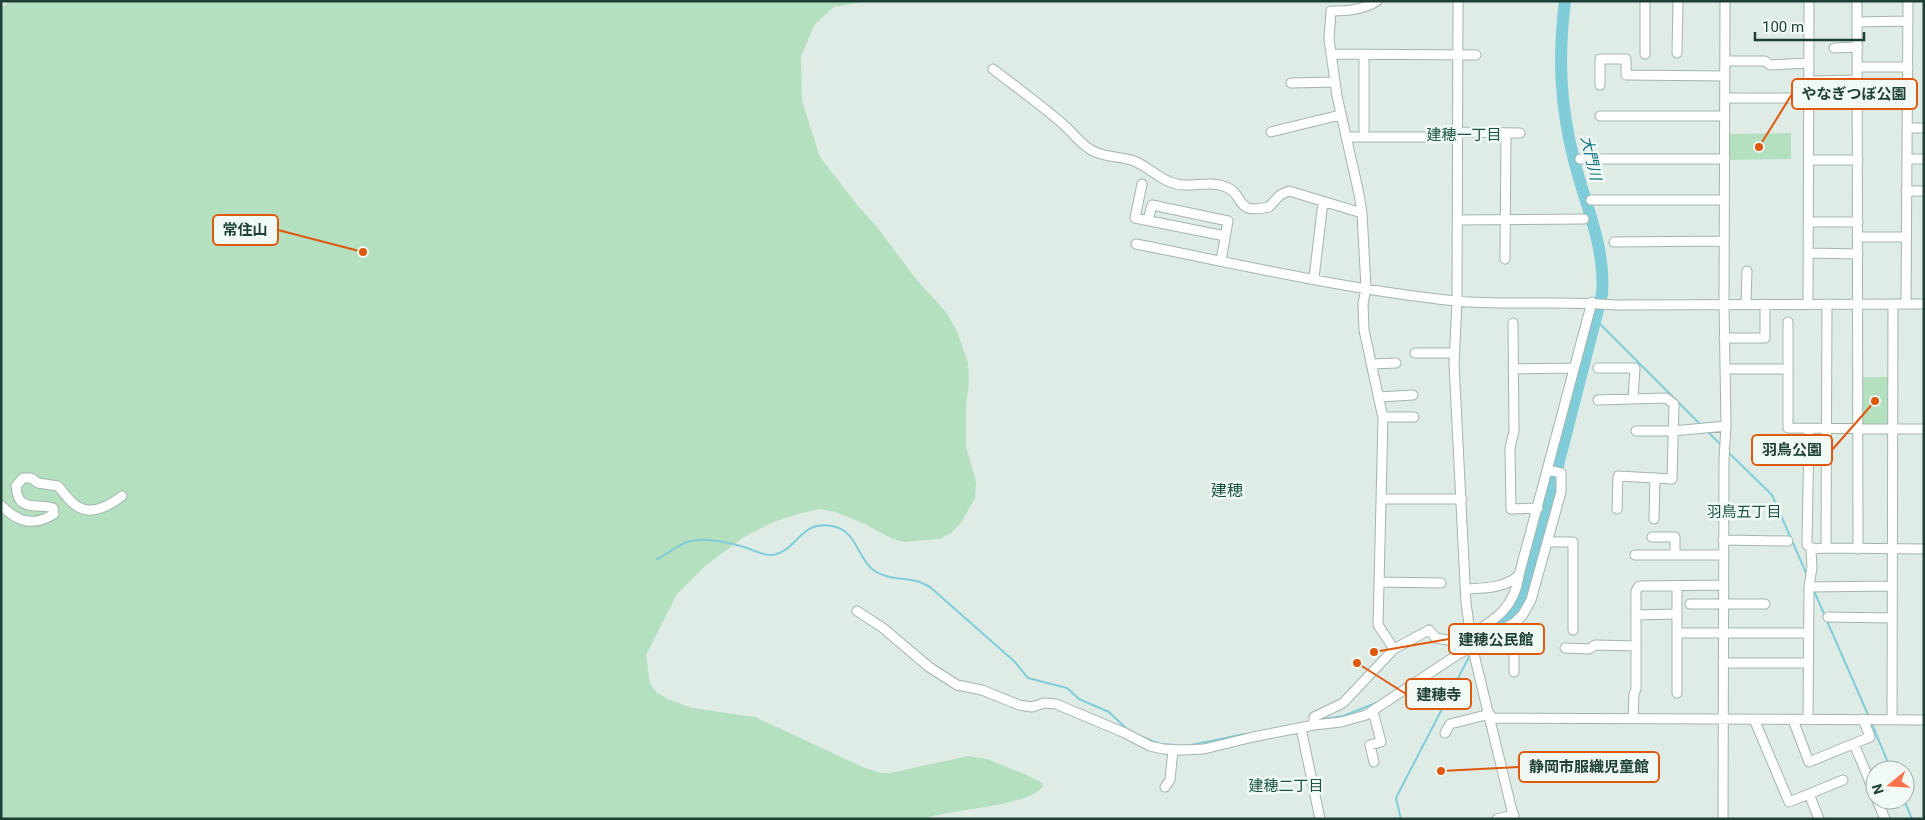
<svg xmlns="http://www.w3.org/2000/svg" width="1925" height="820" font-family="Roboto,'Noto Sans JP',sans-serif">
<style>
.green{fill:#b5e0c0}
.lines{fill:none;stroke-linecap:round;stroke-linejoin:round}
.stream{stroke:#80cdd9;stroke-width:2}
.river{stroke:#80cdd9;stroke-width:12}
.minor-casing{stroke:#a1b5ad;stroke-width:11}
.minor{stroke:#fff;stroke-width:9}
.labels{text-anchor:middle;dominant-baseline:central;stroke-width:5;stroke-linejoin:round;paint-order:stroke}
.neighbourhood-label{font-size:15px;fill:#185343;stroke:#f0f9f4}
.water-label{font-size:15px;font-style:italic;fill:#117282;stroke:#f0f9f4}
.quarter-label{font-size:16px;fill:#185343;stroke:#f0f9f4}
.leader{fill:none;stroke:#de580e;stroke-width:2}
.callout-dot{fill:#de580e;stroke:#f0f9f4;stroke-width:2}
.callout{fill:#f0f9f4;stroke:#de580e;stroke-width:2}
.callout-label{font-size:15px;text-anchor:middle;font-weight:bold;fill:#1e3f35}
</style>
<rect width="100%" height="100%" fill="#dfece6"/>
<path class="green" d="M10 1H868L834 7 815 24 801 56 802 101 820 157 859 207 877 227 916 279 946 312 957 331 968 363 969 382 966 405V446L976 482 975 498 961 523 951 533 939 539 903 542 891 538 865 524 836 512 819 509 802 513 773 522 744 537 705 566 677 594 646 655 650 683 656 692 668 699 692 708 755 717 865 768 881 773H890L968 756 987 759 1027 775 1041 782 1043 786C1031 807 947 809 924 819H1V8Z
M1791 133V159L1728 160V134Z
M1862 377H1888V425H1862Z"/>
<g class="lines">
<path class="stream" d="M1595 319 1701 425
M1708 432 1722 446
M1727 451 1772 495 1807 575
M657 559C667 554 680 543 691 541 707 538 729 542 744 547 753 550 764 556 773 555 798 550 800 520 832 526 856 530 857 556 872 569 884 579 903 578 916 581 921 582 926 585 930 587L1015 662 1028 678 1067 688 1079 699 1109 712 1129 731
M1814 591 1825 616
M1827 621 1869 717
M1474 640 1479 637
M1318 720 1343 716 1376 703
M1872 724 1891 770
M1140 736 1160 744 1176 745
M1191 745 1245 734
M1904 800 1912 819
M1401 819 1396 798 1399 792 1470 655"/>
<path class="river" d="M1479 637C1502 621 1511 613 1526 590L1602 294C1606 247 1585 205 1574 160 1560 105 1558 58 1565 1"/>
<g class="minor-casing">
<path id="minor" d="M1458 1 1457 301 1454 364 1466 603 1472 646 1514 819
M1645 1V54
M1857 1 1858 549
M1857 22 1908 21
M1834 48 1858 47
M1677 53 1678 1
M1331 54 1476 55
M1725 61H1765L1770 65 1809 63
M1857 67H1908
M993 69C1017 88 1043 106 1065 126 1075 135 1081 145 1093 151 1107 158 1121 156 1134 161 1147 166 1157 177 1170 182 1189 190 1207 179 1226 187 1246 195 1233 215 1269 207L1280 195 1289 191 1362 213
M1810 81 1857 80
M1291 83 1335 82
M1600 85V59H1626V75L1725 76
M1725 98H1810
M1600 116H1725
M1907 128H1924
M1271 132 1340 115
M1458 132 1520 133
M1346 137H1458
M1364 137V54
M1580 159H1725
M1907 159H1924
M1809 160H1858
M1142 184 1135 218 1225 236
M1906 191H1924
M1591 200H1724
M1148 220 1152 205 1228 221 1221 261
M1457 220 1584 219
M1809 222H1858
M1857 237H1906
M1614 242 1724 241
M1136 244C1242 265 1349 290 1456 301 1509 306 1562 300 1615 305L1924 304
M1809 253 1858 254
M1505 259 1506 133
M1314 278 1323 202
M1746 304 1747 271
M1808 304 1809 1
M1827 304 1826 548 1924 549
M1906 304 1908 1
M1788 322V428L1924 429
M1513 323 1514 431 1510 448 1511 509 1538 508
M1724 338H1765V304
M1415 353H1454
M1371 364 1396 363
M1598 368H1635L1633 399
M1513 369 1574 368
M1725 369H1788
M1379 397 1413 395
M1598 400 1666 398 1674 404 1672 479 1618 476 1617 509
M1383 417H1414
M1809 429 1807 545 1814 549
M1636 431H1673L1726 426
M1382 499H1462
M1 505C17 522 33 527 54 514L53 508C36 502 18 514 16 486L23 478H31L38 483 58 486C63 492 68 499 74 504 89 517 109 506 122 496
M1654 519 1655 478
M1652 537H1675V555
M1723 540 1788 541
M1547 542H1573V630
M1635 555H1723
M1379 582 1441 583
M1677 586V693
M1809 587 1892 586
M1467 589C1484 588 1506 588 1519 575L1592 302
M1690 604H1765
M857 611 883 628 929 667 957 685 982 690 1019 705 1032 707 1044 703 1056 704 1125 733 1150 746 1163 749 1182 750 1204 749 1253 737 1314 725 1341 722 1366 715 1457 655 1514 623 1522 616 1531 600 1561 492V473L1548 470
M1636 615 1676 614
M1828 617 1892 618
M1514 623V672
M1677 633H1808
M1565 648 1589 649 1595 645 1636 646
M1394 649 1429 630 1436 638 1459 642C1488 623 1513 614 1519 576
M1723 663H1808
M1373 711 1381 742 1370 745 1374 762
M1491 718 1924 720
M1633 718 1634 694 1636 689V591L1639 586 1723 585
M1754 719 1789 802 1809 794 1819 819
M1892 719 1893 304
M1793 720 1809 762 1870 737 1863 719
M1808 720 1809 587 1812 567 1811 552 1814 549 1826 548
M1314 725V717L1343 703 1394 649 1378 625 1383 418 1364 330 1363 304 1366 288 1362 213 1359 194 1337 96 1329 39 1331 11C1347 11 1363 10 1377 1
M1301 728 1320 819
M1445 733 1450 724 1490 714
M1854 744 1875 794
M1165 787 1170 780 1173 750
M1809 794 1843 780
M1877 800 1885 819
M1497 819 1514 815
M1723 819 1724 459 1726 426 1724 304 1725 1"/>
</g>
<use href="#minor" class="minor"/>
</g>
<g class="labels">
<g class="neighbourhood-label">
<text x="1464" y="135">建穂一丁目</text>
<text x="1744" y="512">羽鳥五丁目</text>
<text x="1286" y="786">建穂二丁目</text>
</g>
<g class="water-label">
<text transform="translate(1591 158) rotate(77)">大門川</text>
</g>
<g class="quarter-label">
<text x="1227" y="490">建穂</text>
</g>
</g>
<path class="leader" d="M1759 147L1792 94M363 252L278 230M1875 401L1832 450M1374 652L1449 639M1357 663L1406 694M1441 771L1519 767"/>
<g class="callout-dot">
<circle cx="1759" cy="147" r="5"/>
<circle cx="363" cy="252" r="5"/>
<circle cx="1875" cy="401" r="5"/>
<circle cx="1374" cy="652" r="5"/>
<circle cx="1357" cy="663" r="5"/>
<circle cx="1441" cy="771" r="5"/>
</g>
<g class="callout">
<rect x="1792" y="79" width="125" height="30" rx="5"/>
<rect x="213" y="215" width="65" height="30" rx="5"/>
<rect x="1752" y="435" width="80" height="30" rx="5"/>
<rect x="1449" y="624" width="95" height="30" rx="5"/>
<rect x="1406" y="679" width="65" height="30" rx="5"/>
<rect x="1519" y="752" width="140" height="30" rx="5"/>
</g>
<g class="callout-label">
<text x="1854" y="99">やなぎつぼ公園</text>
<text x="245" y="235">常住山</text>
<text x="1792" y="455">羽鳥公園</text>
<text x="1496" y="645">建穂公民館</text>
<text x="1439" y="700">建穂寺</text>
<text x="1589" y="772">静岡市服織児童館</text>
</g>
<rect width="1925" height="820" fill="none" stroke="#1e3f35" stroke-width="5"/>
<g transform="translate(1890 785) rotate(252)"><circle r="24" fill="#f0f9f4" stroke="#9cafa8"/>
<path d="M0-4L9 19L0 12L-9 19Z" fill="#ff724b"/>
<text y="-8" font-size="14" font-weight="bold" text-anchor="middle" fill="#1e3f35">N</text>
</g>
<path d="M1755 32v8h109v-8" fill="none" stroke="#1e3f35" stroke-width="2.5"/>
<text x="1762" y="32" font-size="15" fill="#1e3f35" stroke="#f0f9f4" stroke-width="4" paint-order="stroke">100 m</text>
</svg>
